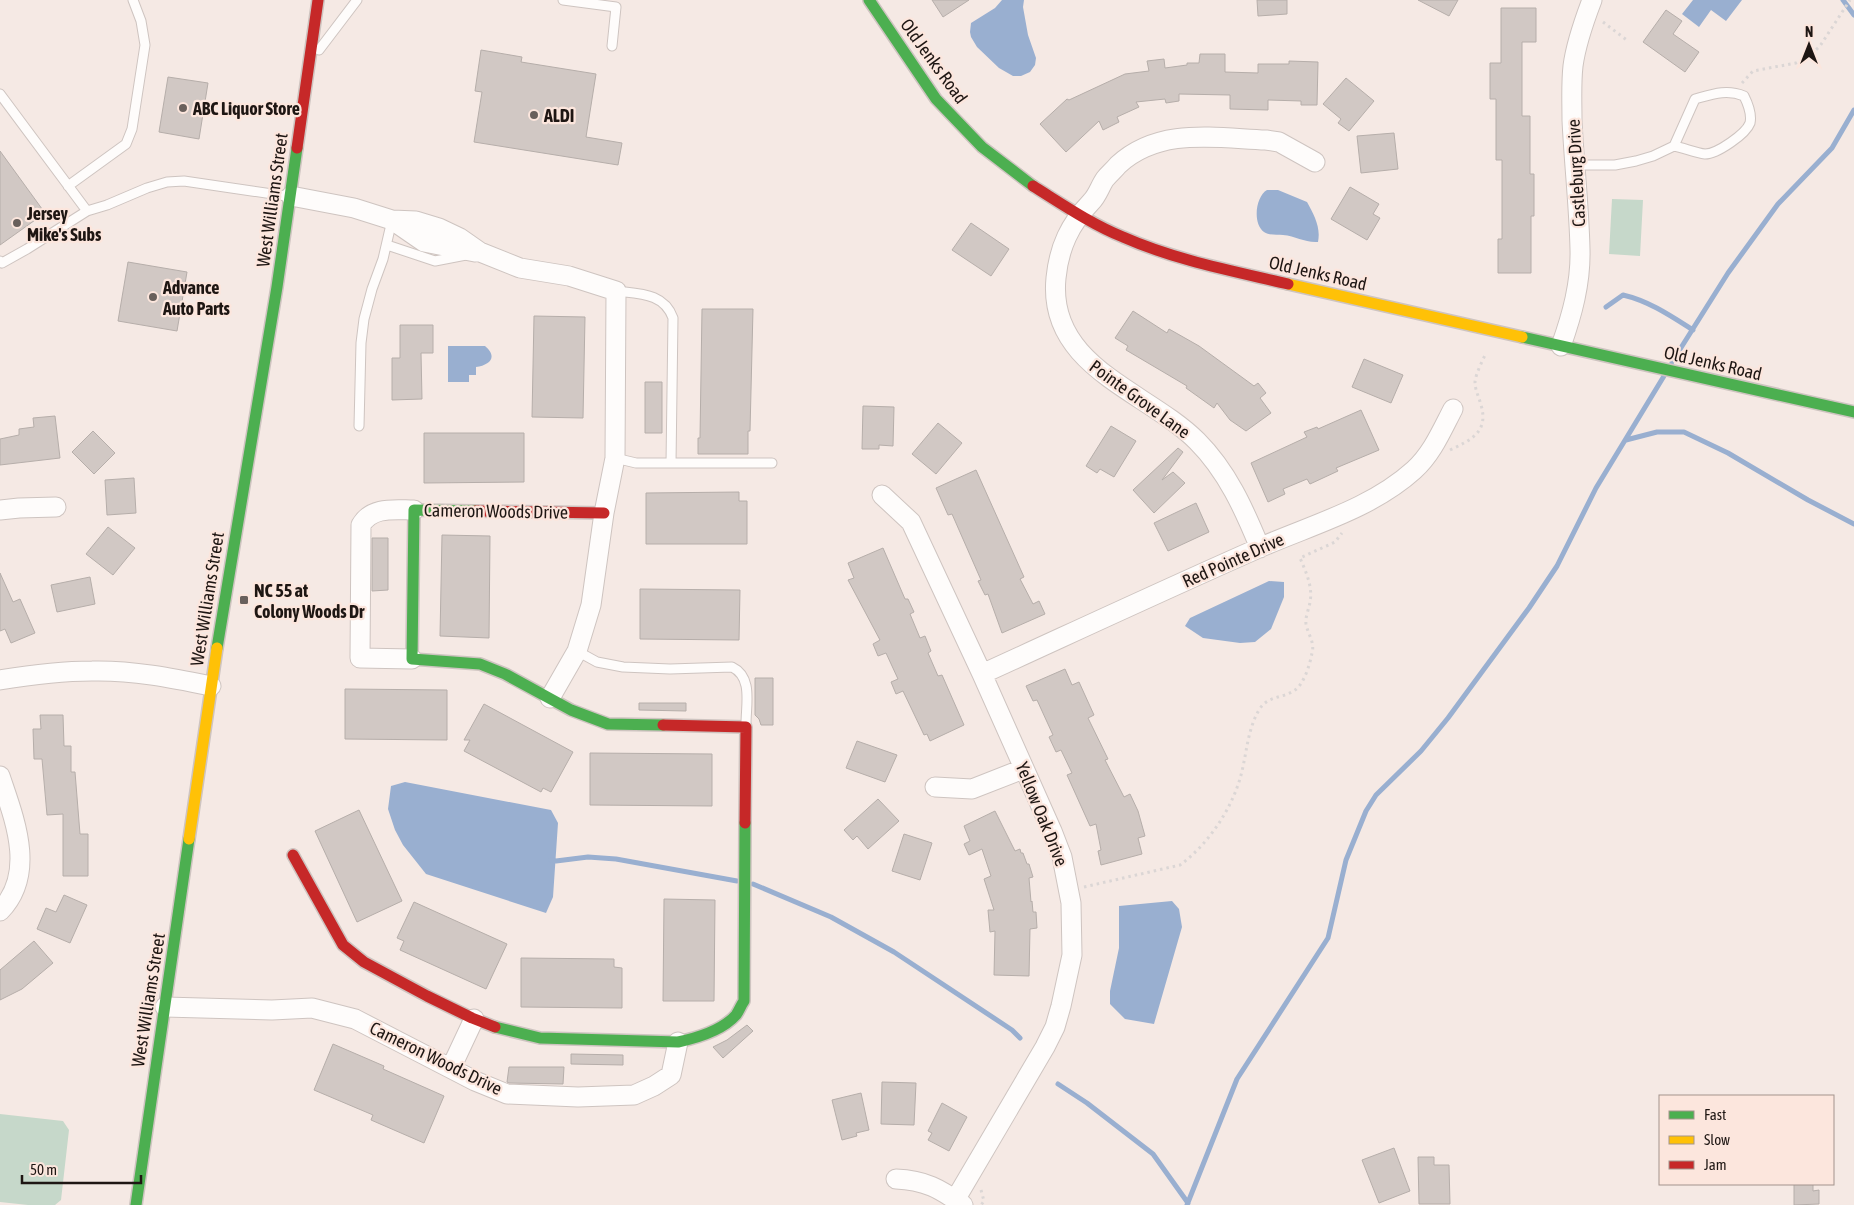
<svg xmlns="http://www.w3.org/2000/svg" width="1854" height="1205" font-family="'Asap Condensed',sans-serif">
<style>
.green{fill:#c6d8ca}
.water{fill:#99afd0}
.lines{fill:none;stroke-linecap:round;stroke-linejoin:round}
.stream{stroke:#99afd0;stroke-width:5}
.building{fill:#d1c8c4;stroke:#b6aeaa}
.lane-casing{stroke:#cec4c0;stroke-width:11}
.street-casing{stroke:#cec4c0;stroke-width:21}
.fast-casing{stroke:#cec4c0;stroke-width:14}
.slow-casing{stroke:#cec4c0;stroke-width:14}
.jam-casing{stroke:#cec4c0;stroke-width:14}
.path{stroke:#dbd6d5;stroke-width:3;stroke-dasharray:2.5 4;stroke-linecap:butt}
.lane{stroke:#fefcfb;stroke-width:9}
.street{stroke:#fefcfb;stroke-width:19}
.fast{stroke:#4caf50;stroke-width:11}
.slow{stroke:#ffc107;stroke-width:11}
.jam{stroke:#c62828;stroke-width:11}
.poi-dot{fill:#69605c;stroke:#fce6dd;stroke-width:2}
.labels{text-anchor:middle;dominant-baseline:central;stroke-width:4.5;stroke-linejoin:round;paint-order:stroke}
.street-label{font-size:18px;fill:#1e1613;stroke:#fce6dd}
.poi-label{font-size:18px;font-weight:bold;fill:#1e1613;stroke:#fce6dd;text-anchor:start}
</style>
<rect width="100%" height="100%" fill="#f5e9e4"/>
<path class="green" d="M1612 199 1643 200 1640 256 1609 254Z
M0 1114 63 1121 69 1130 61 1200 55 1205H28L0 1202Z"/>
<path class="water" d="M1002 0H1024L1023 7 1028 35 1036 58 1035 65 1030 72 1021 76H1013L999 68 977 47 971 37 970 32 971 23 995 8Z
M1693 0H1742L1726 21 1711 10 1699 27 1682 14Z
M1267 190H1278L1307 202C1314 215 1321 227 1318 242 1305 243 1296 236 1283 235 1277 234 1269 236 1264 232 1252 223 1256 196 1267 190Z
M448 346H485C498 357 490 365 476 367V375H469V382H448Z
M1269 581 1284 582V597L1271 629 1255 642 1240 643 1203 638 1185 626 1190 618Z
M405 782 551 810 558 823 553 897 546 913 426 874 403 845 395 830 388 809 391 786Z
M1172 901 1179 909 1182 927 1154 1024 1125 1019 1110 1004V991L1119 948V906Z"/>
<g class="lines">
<path class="stream" d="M1843 0 1854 15
M1606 307 1623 295C1649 301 1671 316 1693 330
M1672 362 1728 273 1778 204 1832 148 1854 110
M1626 440 1657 432H1684L1728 453 1808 500 1854 524
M551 860 556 861 588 857 616 859 737 881
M753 884 831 917 894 952 1012 1030 1020 1038
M1058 1084 1087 1103 1153 1154 1188 1203
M1187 1205 1237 1079 1328 938 1346 860 1366 811 1376 795 1421 751 1448 718 1529 608 1557 566 1596 488 1664 376"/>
</g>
<path class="building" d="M932 0H969L943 17Z
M1257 0H1287V14L1258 16Z
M1418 0H1458L1449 16Z
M1501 8H1536V42H1522V116H1530V174H1534V216H1531V273H1498V239H1502V160H1496V99H1490V63H1501Z
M1666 10 1682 21 1673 34 1699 52 1685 72 1643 42Z
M481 50 522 57 521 62 596 74 586 137 622 143 618 165 474 142 482 92 475 91Z
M1200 54H1225V72L1258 73V64H1289V61L1318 62 1317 105H1301V101L1268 100V110L1230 109V95L1179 94V101L1166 103 1165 99 1136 102 1139 107 1117 117 1119 122 1103 130 1099 121 1066 152 1040 124 1067 99 1069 100 1125 74 1149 71 1147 61 1164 59 1165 68 1187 65V63H1199Z
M168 77 208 83 199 139 159 132Z
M1346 78 1374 101 1349 131 1338 123 1341 119 1323 104Z
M1394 133 1398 169 1361 173 1357 136Z
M0 151 45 213 0 245Z
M1350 187 1379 204 1373 214 1380 218 1367 240 1331 219Z
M971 223 1009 249 991 276 952 250Z
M128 262 187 272 177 331 118 321Z
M702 309H753L750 431H748V454H698V438H700Z
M1133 311 1167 333 1169 329 1199 346 1254 386 1258 383 1266 393 1260 398 1271 413 1246 431 1230 420 1217 403 1214 408 1186 388 1187 386 1126 350 1128 346 1115 338Z
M534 316 585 317 583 418 532 417Z
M400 325H433V353H421L422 399 392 400V358H400Z
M1364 359 1403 375 1391 403 1352 387Z
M645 382H662V433H645Z
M863 406 894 407 893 446 879 445V449H862Z
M1361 410 1379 450 1336 468 1338 471 1310 484 1307 479 1283 489 1285 494 1268 502 1251 463 1307 437 1304 432 1317 427 1318 429Z
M55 416 60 458 0 465V439L19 435V429L34 427 33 418Z
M938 423 962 443 936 474 912 454Z
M1111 426 1136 441 1114 477 1100 469 1097 473 1086 466Z
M93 431 115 453 94 474 72 452Z
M424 433H524V482L424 483Z
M1178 448 1183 452 1162 480 1173 472 1185 483 1154 513 1133 490Z
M976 470 1024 577 1020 579 1033 604 1039 601 1045 614 1002 633 988 594 985 595 978 581 981 580 952 514 948 515 936 488Z
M134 478 136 513 107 515 105 480Z
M739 492V501H747V544H646V493Z
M1196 503 1209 532 1168 551 1154 523Z
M108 527 135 548 113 575 86 554Z
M442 535 490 536 489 638 440 636Z
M372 538H388V590L372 591Z
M883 548 905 599H908L914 612 910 614 920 638 925 636 931 651 928 653 938 676 942 675 964 725 930 741 927 734 924 735 903 691 896 694 891 682 898 679 886 653 878 656 873 644 880 640 848 580 854 578 848 563Z
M0 573 13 602 20 599 35 633 11 643 5 629 0 631Z
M90 577 95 604 57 612 51 585Z
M640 589 740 590 739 640 640 639Z
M1065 669 1072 685 1079 682 1094 715 1088 718 1108 759 1105 760 1124 797 1130 794 1138 811 1145 836 1138 838 1142 854 1101 865 1098 851 1101 850 1096 824 1090 826 1067 775 1072 773 1061 750 1056 752 1049 737 1053 735 1042 711 1037 700 1033 701 1026 686Z
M755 678H773V725H761L759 719 755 715Z
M345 689 447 690V740L345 739Z
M639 703H686V711L639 710Z
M484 704 573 752 551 792 543 788 541 792 464 751 470 740H464Z
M40 715H63L64 746H71V772H75L80 834H88V876H63V814L47 815 42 759H34L33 729H41Z
M857 741 897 755 885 782 846 768Z
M590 753 712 754V806L590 805Z
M878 799 899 821 868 849 857 836 853 840 844 830Z
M359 810 402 901 357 922 315 831Z
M995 811 1015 851 1020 849 1021 853H1023L1027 864H1029L1033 877 1029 878 1031 902 1032 901 1033 912H1036L1037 928 1030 929 1029 976 994 975 995 931 990 932 988 910H994L984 879 991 876 982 849 969 855 964 844 970 841 964 826Z
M904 834 932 843 920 880 892 871Z
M64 895 87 905 70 943 37 929 46 908 56 912Z
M664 899 715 900 714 1001H663Z
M414 902 507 944 486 989 400 950 404 941 397 938Z
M34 941 53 963 22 989 0 1000V970Z
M521 958 614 959V967L622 968V1008L521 1007Z
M747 1025 753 1031 723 1058 713 1047 727 1040Z
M333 1044 384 1066 383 1069 444 1096 424 1143 371 1120 373 1115 314 1090Z
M571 1054 623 1055V1065L571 1064Z
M509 1067H564L563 1084 509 1083 507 1082Z
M882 1082 916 1083 914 1125 881 1124Z
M861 1093 869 1130 856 1133 857 1136 842 1140 832 1100Z
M942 1103 967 1117 949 1151 928 1140 932 1133 928 1131Z
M1394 1148 1410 1191 1379 1203 1362 1160Z
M1418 1157H1434V1165H1449L1450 1204H1419Z
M1794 1184H1813V1191L1819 1190V1204L1794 1205Z"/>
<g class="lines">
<g class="lane-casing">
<path id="lane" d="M563 0 616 7 612 46
M319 50 357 0
M0 94 87 211 107 205 147 188 167 182 184 181 286 196
M1574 165H1615L1636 161 1653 156 1674 146 1695 99C1713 94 1727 89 1744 96 1748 104 1752 114 1750 123 1746 134 1717 154 1705 154 1696 153 1684 148 1674 146
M68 186 126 144 132 129 145 45 141 21 133 0
M387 245 435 261 466 255
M0 261 2 263 27 249 87 211
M616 291C640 294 664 293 673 318L671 463
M359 426 361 343 364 319 372 289 383 259 392 220
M615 458 636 463H772
M577 651 597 662 623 667 670 669 732 667C753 677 746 704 746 724"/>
</g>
<g class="street-casing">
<path id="street" d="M291 196 354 208 392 220 416 221 439 228 460 238 480 252 520 268 569 276 616 291 615 458 604 513 591 605 577 651 550 698
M392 220 424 242 475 252
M1561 346C1572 315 1581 283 1580 249 1579 206 1574 163 1572 120 1572 102 1571 84 1573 66 1576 43 1584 21 1592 0
M882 495 911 522 982 674 1052 831 1062 857 1071 903 1072 955 1061 1006 1055 1027 1045 1047 955 1200
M0 510 19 508 56 507
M1260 548C1244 509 1227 471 1197 441 1147 391 1047 367 1056 278 1059 247 1070 224 1091 202 1098 195 1100 186 1105 179 1109 174 1114 170 1118 165 1159 127 1215 138 1266 140L1279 142 1315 162
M412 659 360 658 361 525C372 506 395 510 414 510
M982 674C1074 632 1166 589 1259 548 1311 525 1371 509 1414 470 1432 454 1442 430 1453 409
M0 680C30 675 61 671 92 671 132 670 172 678 211 686
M0 776C14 818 37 873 0 911
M935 787 972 789 1023 769
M165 1007 272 1010 312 1008 355 1019 475 1081 507 1094 578 1097 634 1095 654 1086 671 1075 678 1042
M451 1068 474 1019
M896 1179C925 1180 940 1189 963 1205"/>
</g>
<g class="fast-casing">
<path id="fast" d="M869 0 936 99 982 147 1033 186
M1522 337 1854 412
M475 511 414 510 412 659 480 664 505 674 571 710 608 724 663 725
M217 648 277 287 297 148
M495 1027 540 1038 678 1042C697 1038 722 1031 736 1015 739 1011 741 1005 744 1001L745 823
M136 1205 189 839"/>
</g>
<g class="slow-casing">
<path id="slow" d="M1288 284 1522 337
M189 839 217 648"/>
</g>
<g class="jam-casing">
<path id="jam" d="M297 148 318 0
M1033 186C1062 204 1091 224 1123 237 1175 260 1233 271 1288 284
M475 511 604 513
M663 725 746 727 745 823
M293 855 343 945 364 962 427 996 472 1018 495 1027"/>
</g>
<path class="path" d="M1603 22 1628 41
M1742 83 1753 71 1796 63 1808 57 1820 46 1850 0
M1450 450C1471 440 1489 432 1481 405 1479 397 1475 390 1475 382 1476 373 1482 362 1486 353
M1084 887 1180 865C1209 844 1234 806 1242 771 1247 750 1248 729 1259 710 1268 695 1282 699 1295 690 1304 684 1310 664 1312 653 1315 642 1308 635 1306 624 1305 617 1309 609 1310 602 1313 587 1306 572 1300 558L1335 542 1342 533
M981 1190 984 1201 981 1205"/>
<use href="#lane" class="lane"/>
<use href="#street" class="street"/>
<use href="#fast" class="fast"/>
<use href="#slow" class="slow"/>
<use href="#jam" class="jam"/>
</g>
<g class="poi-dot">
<circle cx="183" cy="108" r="5"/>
<circle cx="534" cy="115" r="5"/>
<circle cx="17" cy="223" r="5"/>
<circle cx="153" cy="297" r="5"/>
<rect x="239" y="595" width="10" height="10" rx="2.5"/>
</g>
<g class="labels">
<g class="street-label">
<text transform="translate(934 61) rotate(54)">Old Jenks Road</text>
<text transform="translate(1576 173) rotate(-93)">Castleburg Drive</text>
<text transform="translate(272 200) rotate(-82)">West Williams Street</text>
<text transform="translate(1318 273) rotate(13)">Old Jenks Road</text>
<text transform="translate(1713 363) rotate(13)">Old Jenks Road</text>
<text transform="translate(1140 399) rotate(36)">Pointe Grove Lane</text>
<text transform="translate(496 511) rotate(1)">Cameron Woods Drive</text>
<text transform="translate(1233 560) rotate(-24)">Red Pointe Drive</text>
<text transform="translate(207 599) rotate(-81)">West Williams Street</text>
<text transform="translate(1042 814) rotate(68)">Yellow Oak Drive</text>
<text transform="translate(148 1000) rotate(-81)">West Williams Street</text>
<text transform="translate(436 1058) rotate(26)">Cameron Woods Drive</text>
</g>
<g class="poi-label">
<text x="193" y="108">ABC Liquor Store</text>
<text x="544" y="115">ALDI</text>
<text x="27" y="213">Jersey<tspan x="27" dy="21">Mike's Subs</tspan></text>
<text x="163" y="287">Advance<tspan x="163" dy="21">Auto Parts</tspan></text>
<text x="254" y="590">NC 55 at<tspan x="254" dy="21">Colony Woods Dr</tspan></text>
</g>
</g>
<rect x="1659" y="1095" width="175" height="90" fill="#fce6dd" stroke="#a3938c"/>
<rect x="1669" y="1111" width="25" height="8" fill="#4caf50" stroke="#a3938c"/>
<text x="1704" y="1120" font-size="15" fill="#1e1613">Fast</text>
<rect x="1669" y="1136" width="25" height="8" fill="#ffc107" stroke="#a3938c"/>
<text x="1704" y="1145" font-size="15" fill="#1e1613">Slow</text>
<rect x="1669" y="1161" width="25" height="8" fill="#c62828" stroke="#a3938c"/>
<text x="1704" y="1170" font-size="15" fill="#1e1613">Jam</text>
<g transform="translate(1809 45)" stroke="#fce6dd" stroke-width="4" paint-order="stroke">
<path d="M0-4L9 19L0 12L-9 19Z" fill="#1e1613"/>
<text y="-8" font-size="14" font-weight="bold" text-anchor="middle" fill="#1e1613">N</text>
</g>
<path d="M22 1175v8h119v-8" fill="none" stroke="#1e1613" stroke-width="2.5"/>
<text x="30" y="1175" font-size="15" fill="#1e1613" stroke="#fce6dd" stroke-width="4" paint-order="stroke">50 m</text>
</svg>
